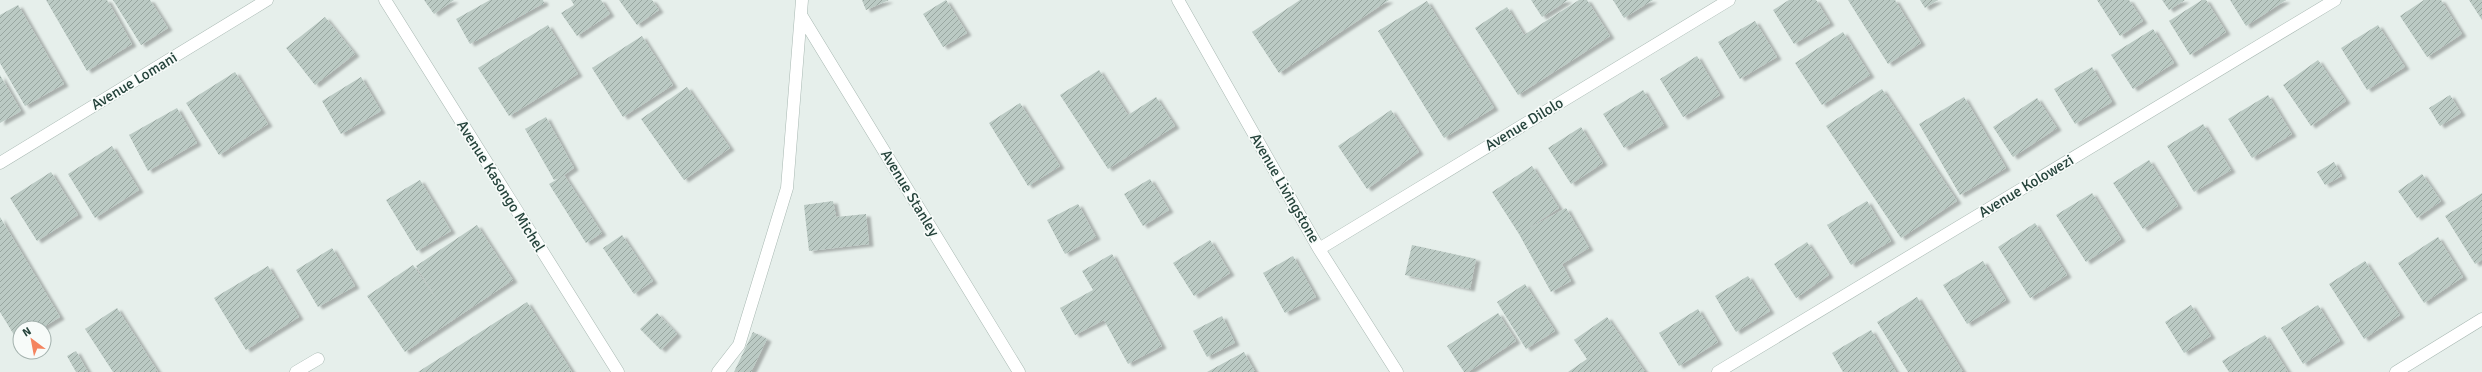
<svg xmlns="http://www.w3.org/2000/svg" width="2482" height="372" font-family="Signika,sans-serif">
<style>
.building{fill:url(#building-hatch);filter:url(#shadow)}
.lines{fill:none;stroke-linecap:round;stroke-linejoin:round}
.minor-casing{stroke:#a8b8b2;stroke-width:13}
.minor{stroke:#fff;stroke-width:12}
.labels{text-anchor:middle;dominant-baseline:central;stroke-width:3.5;stroke-linejoin:round;paint-order:stroke}
.street-label{font-size:15px;fill:#24423a;stroke:#f7fbf9}
</style>
<defs>
<pattern id="building-hatch" width="6" height="6" patternUnits="userSpaceOnUse"><rect width="6" height="6" fill="#bbcac4"/><path d="M-1 1l2-2M0 6l6-6M5 7l2-2" fill="none" stroke="#98a6a0"/></pattern>
<filter id="shadow"><feDropShadow dx="4.5" dy="2.5" stdDeviation="1" flood-color="#0004"/></filter>
</defs>
<rect width="100%" height="100%" fill="#e6efeb"/>
<path class="building" d="M46 0H107L132 44 87 71Z
M113 0H150L168 28 141 45Z
M424 0H454L434 14Z
M490 0H543L544 3 470 44 456 19Z
M571 0H601L610 14 577 36 561 13 574 5Z
M619 0H652L659 10 637 25Z
M862 0H889L866 10Z
M946 0 967 33 943 47 923 14Z
M1300 0H1389L1279 73 1252 32Z
M1531 0H1568L1542 17Z
M1579 0H1587L1610 36 1518 95 1475 28 1507 7 1524 35Z
M1613 0H1653L1624 18Z
M1789 0H1816L1830 23 1794 44 1773 10Z
M1848 0H1895L1921 43 1888 64Z
M1920 0H1938L1925 8Z
M2097 0H2129L2143 21 2120 36Z
M2162 0H2185L2169 10Z
M2202 0H2206L2226 32 2190 55 2169 21Z
M2230 0H2286L2246 26Z
M2424 0H2441L2462 34 2427 57 2400 16Z
M2469 0H2482V20Z
M1427 1 1494 108 1444 138 1378 31Z
M18 5 64 84 25 106 0 63V15Z
M325 17 355 54 315 85 286 48Z
M1755 21 1777 57 1740 79 1718 42Z
M548 25 578 74 509 116 478 68Z
M2378 25 2405 67 2367 90 2341 48Z
M2153 29 2174 63 2133 89 2111 55Z
M1843 32 1870 75 1822 105 1795 63Z
M642 36 673 85 623 117 592 68Z
M1697 56 1720 95 1683 117 1660 79Z
M2318 60 2346 101 2311 126 2283 85Z
M2092 67 2112 102 2075 124 2054 89Z
M1099 70 1128 115 1156 97 1175 126 1108 169 1060 95Z
M235 72 268 124 219 155 186 103Z
M0 75 21 111 0 123Z
M361 77 381 111 341 134 322 101Z
M687 87 730 148 684 180 641 119Z
M1882 89 1957 201 1901 238 1826 126Z
M1643 90 1664 125 1624 148 1603 114Z
M2268 95 2292 134 2252 158 2228 119Z
M2450 95 2461 113 2440 126 2429 108Z
M1964 97 2006 168 1960 195 1919 124Z
M2037 98 2057 128 2013 157 1993 127Z
M1020 103 1060 166 1028 186 989 123Z
M177 108 197 143 148 171 129 135Z
M1391 110 1419 152 1367 189 1338 146Z
M546 117 574 168 564 175 602 233 586 243 549 184 563 176 554 180 525 129Z
M2203 124 2231 170 2194 192 2167 146Z
M1581 127 1603 163 1571 184 1548 148Z
M112 146 139 190 95 218 68 174Z
M2149 160 2178 206 2143 229 2113 183Z
M2334 162 2342 176 2325 185 2317 172Z
M1532 166 1559 208 1524 231 1566 208 1589 248 1562 264 1571 281 1551 292 1519 234 1492 192Z
M51 172 78 215 37 241 10 198Z
M2422 174 2441 201 2417 218 2398 191Z
M1150 179 1169 210 1143 226 1124 194Z
M420 180 451 231 417 251 386 200Z
M2092 193 2121 239 2086 262 2056 215Z
M2482 193V260L2475 264 2445 216Z
M833 201 836 217 866 214 869 244 809 251 804 205Z
M1867 201 1891 241 1851 265 1827 225Z
M1078 204 1096 237 1065 254 1047 220Z
M0 217 60 317 42 328H20L19 343 0 312Z
M2035 223 2067 275 2030 298 1998 247Z
M477 225 513 280 405 352 367 296 413 265 441 306 416 266Z
M622 235 653 281 634 294 603 248Z
M2438 237 2463 277 2424 303 2398 263Z
M1210 240 1230 273 1194 296 1173 263Z
M1807 242 1829 275 1796 298 1774 264Z
M1412 245 1476 259 1470 289 1405 275Z
M332 248 355 286 318 307 296 270Z
M1112 254 1162 346 1128 364 1104 320 1075 335 1060 308 1093 290 1082 271Z
M1293 256 1316 297 1285 313 1263 273Z
M1983 261 2006 300 1967 324 1943 285Z
M2365 261 2400 315 2364 339 2329 284Z
M268 266 299 317 246 350 214 298Z
M1748 276 1770 311 1736 332 1715 296Z
M1525 284 1555 331 1526 349 1497 302Z
M1917 297 1963 372H1908L1877 322Z
M527 302 572 372H418Z
M2191 305 2211 336 2184 353 2165 322Z
M2318 305 2340 341 2303 364 2281 328Z
M117 308 158 372H113L85 329Z
M1698 309 1718 342 1679 366 1659 333Z
M657 313 677 334 661 350 640 329Z
M1498 313 1516 341 1468 372H1464L1447 346Z
M1222 316 1235 343 1207 357 1193 331Z
M1607 317 1645 372H1568L1587 359 1574 340Z
M1871 330 1896 372H1843L1832 353Z
M753 332 767 339 751 372H734Z
M2265 335 2288 372H2229L2222 361Z
M76 351 88 372H76L67 356Z
M1244 352 1255 372H1207Z"/>
<g class="lines">
<g class="minor-casing">
<path id="minor" d="M385 0 618 372
M1178 0 1319 249 1397 372
M801 15 1019 372
M0 163 267 0
M1319 249 1729 0
M296 372 318 359
M718 372 739 345 787 188 802 0
M1718 372 2335 0
M2396 372 2482 319"/>
</g>
<use href="#minor" class="minor"/>
</g>
<g class="labels">
<g class="street-label">
<text transform="translate(134 81) rotate(-31)">Avenue Lomani</text>
<text transform="translate(1524 124) rotate(-31)">Avenue Dilolo</text>
<text transform="translate(501 186) rotate(58)">Avenue Kasongo Michel</text>
<text transform="translate(2026 186) rotate(-31)">Avenue Kolowezi</text>
<text transform="translate(1285 188) rotate(60)">Avenue Livingstone</text>
<text transform="translate(910 193) rotate(59)">Avenue Stanley</text>
</g>
</g>
<g transform="translate(32 340) rotate(328)"><circle r="19" fill="#f7fbf9" stroke="#a3b1ad"/>
<path d="M0-3L7 15L0 10L-7 15Z" fill="#f4845f"/>
<text y="-6" font-size="11" font-weight="bold" text-anchor="middle" fill="#24423a">N</text>
</g>
</svg>
